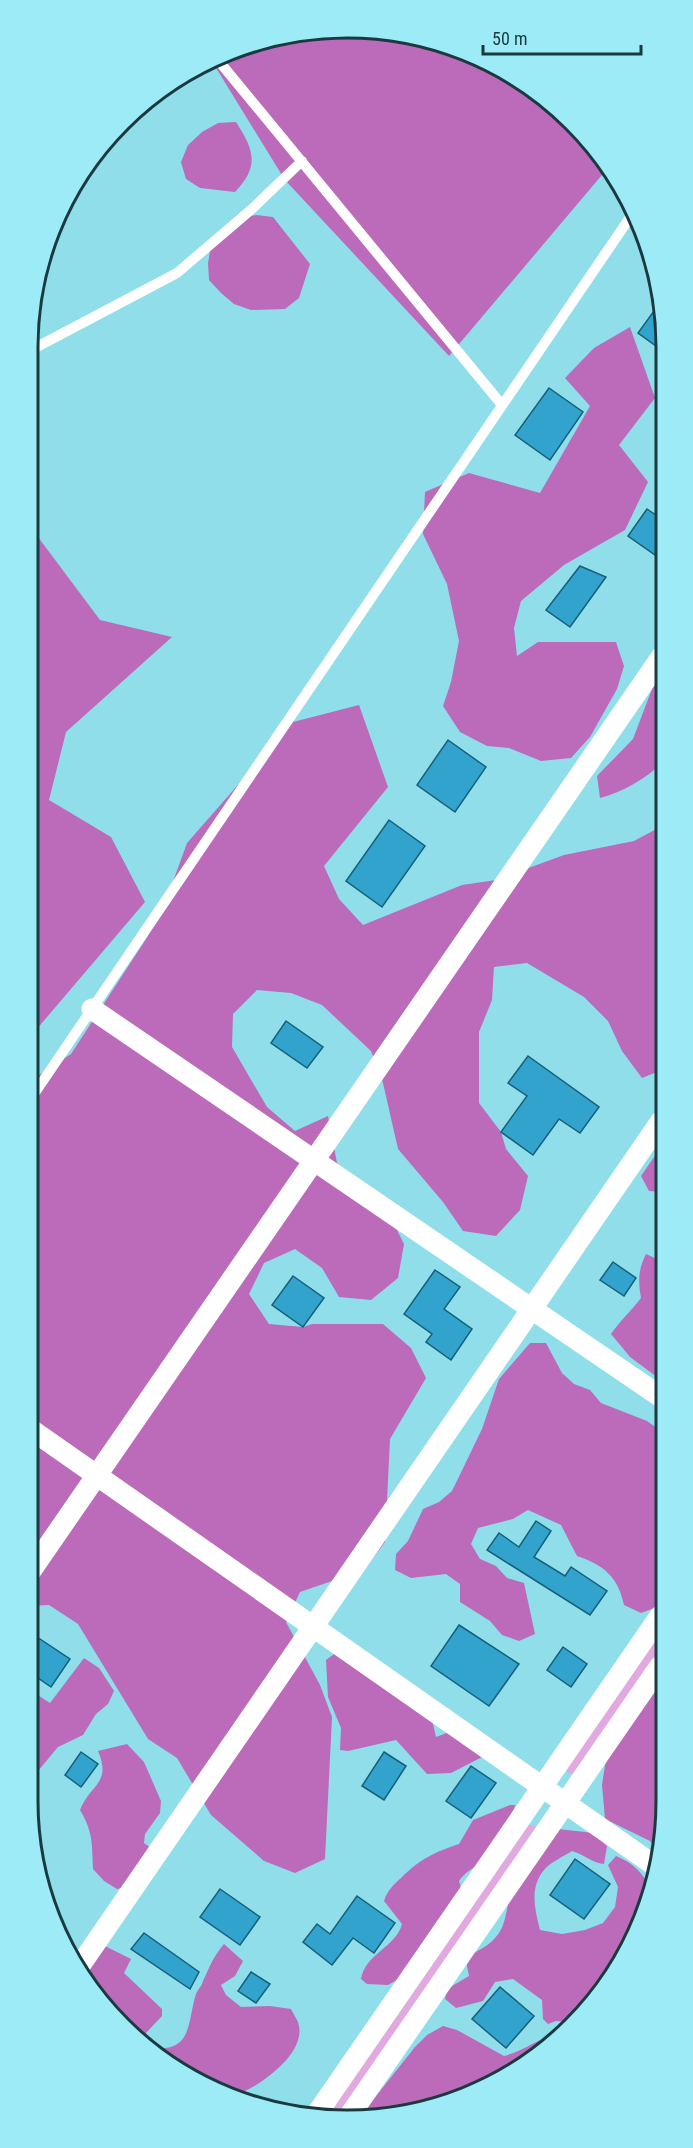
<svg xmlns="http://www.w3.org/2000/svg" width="693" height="2148" font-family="'Roboto Condensed',sans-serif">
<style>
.green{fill:#e2a8e0}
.forest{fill:#bc6bbb}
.building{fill:#31a3cd;stroke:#175f79;stroke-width:1.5}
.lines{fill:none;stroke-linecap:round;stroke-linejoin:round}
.lane{stroke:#fff;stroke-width:10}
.street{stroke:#fff;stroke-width:21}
.rim{fill:none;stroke:#193a3f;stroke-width:3}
</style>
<rect width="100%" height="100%" fill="#8fdeea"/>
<path class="green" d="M660 1634V1649L574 1773 570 1774 567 1772V1767Z
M528 1825 535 1826V1831L338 2116 327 2117Z"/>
<path class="forest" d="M285 33H409L506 70 573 121 607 169 449 356 285 180 213 63Z
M236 122C254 150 260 166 235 192L200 188 186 179 181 162 188 145 202 132 218 123Z
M256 215 273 217 310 264 299 298 285 309 251 310 234 304 221 293 209 280 208 263 211 245 237 219Z
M630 327 655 398 619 445 648 482 625 530 564 565 521 601 514 628 517 656 538 642H616L624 666 617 689 590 737 571 758 541 761 509 748 487 746 460 732 443 706 451 682 459 641 447 584 423 534 425 492 469 473 540 493 590 406 565 378 594 348Z
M32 529 100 620 172 637 66 732 49 800 111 837 145 902 30 1037Z
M662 676V763C645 779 623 792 600 798L597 776 633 739 655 681Z
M359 705 388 787 324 866 339 899 363 925 462 885 496 880 564 855 634 841 662 826V1070L642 1078 622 1051 608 1021 584 997 527 963 494 967 492 1000 479 1032V1103L501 1132 506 1149 528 1176 520 1210 496 1236 463 1231 443 1202 398 1149 383 1083 371 1051 322 1005 291 993 257 990 233 1014 232 1047 267 1107 295 1131 328 1116 337 1163 388 1212 404 1244 398 1278 371 1300 339 1297 322 1268 295 1249 264 1263 249 1294 269 1324 303 1327 312 1324H383L411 1348 426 1378 390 1439 385 1542 364 1570 300 1592 286 1622 320 1685 332 1717 325 1859 295 1873 264 1861 211 1815 177 1758 148 1739 78 1624 49 1605 28 1606 30 1081 71 1054 146 939 163 909 187 843 293 722Z
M661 1147V1192L649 1191 641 1176Z
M646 1254 661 1261V1380L630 1357 611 1334C620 1321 631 1311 641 1298 638 1281 638 1270 646 1254Z
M530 1343H546L562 1373 574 1384 590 1390 601 1403 647 1421 661 1431 660 1606 641 1613 624 1605C618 1577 604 1565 577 1556L561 1525 528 1510 513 1519 478 1528 471 1544 480 1559 496 1566 507 1578 524 1583 535 1634 519 1641 502 1635 490 1621 460 1602V1584L446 1574 411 1578 395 1570 396 1554 408 1541 423 1509 439 1502 452 1491 482 1429 499 1379Z
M337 1652 430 1711 436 1737 452 1731 486 1755 451 1773 427 1774 396 1740 348 1751 340 1750 341 1728 328 1697 326 1660Z
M84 1658 99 1668 114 1691 108 1704 96 1714 83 1735 58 1747 38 1771H27V1688L50 1703Z
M660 1675V1853L650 1841 605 1819 602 1785 606 1759Z
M127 1744 144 1762 161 1801 160 1813 145 1834 144 1843 154 1850 130 1886 117 1889 104 1881 93 1869C92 1843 93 1832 80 1810 90 1784 112 1784 98 1751Z
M510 1805H515C512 1817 511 1831 506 1842 499 1859 470 1864 459 1881L464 1897 409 1973 388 1985 367 1984 361 1979C365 1954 396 1947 402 1924L384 1901C387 1891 393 1885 401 1878 420 1859 435 1852 459 1844L473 1820Z
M558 1829 594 1833 607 1846 604 1864C595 1864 583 1854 572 1851 564 1856 551 1862 544 1870 529 1888 535 1910 540 1930L562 1934 585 1930 603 1923 615 1907 618 1887 608 1865 616 1856C633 1863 641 1871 650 1887L612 1979 572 2022 556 2021 548 2024 543 2019 542 2000 513 1979 495 1982 483 2001 456 2008 445 1999 447 1989 469 1976 466 1961C474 1950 486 1949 495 1938 508 1925 505 1905 513 1890 526 1868 543 1849 558 1829Z
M224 1944 243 1961 235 1976 221 1985 226 1995 241 2007 270 2006 291 2009C293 2013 296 2018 298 2022 308 2051 265 2082 243 2092L242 2099 205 2088 153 2048C193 2052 187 2022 196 1994 198 1989 202 1986 203 1981 210 1966 213 1957 224 1944Z
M105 1946 131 1959 124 1973 162 2009V2016L146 2033 148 2044 107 2012 82 1973Z
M443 2026 457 2030 504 2056C526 2050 543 2036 564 2030L541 2055 430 2110 361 2115 415 2047 427 2035Z"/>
<path class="building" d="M662 300 663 304V351L638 333Z
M549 388 583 412 550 460 515 435Z
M647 509 663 520V545L655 555 628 536Z
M580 566 606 577 570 627 546 610Z
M448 740 486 767 455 812 417 785Z
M389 820 425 846 382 907 346 881Z
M286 1021 323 1047 307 1068 271 1043Z
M528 1056 599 1107 580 1133 559 1119 533 1155 501 1132 527 1096 508 1083Z
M613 1262 636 1278 624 1296 600 1280Z
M435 1270 460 1287 444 1309 472 1329 451 1360 426 1342 432 1334 404 1314Z
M293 1276 324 1298 303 1327 272 1305Z
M536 1521 551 1531 534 1557 565 1576 571 1567 607 1591 590 1615 487 1550 499 1533 519 1547Z
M459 1625 519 1664 489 1706 431 1666Z
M37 1637 70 1659 51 1687 28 1671V1651Z
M563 1647 587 1664 571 1687 547 1670Z
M81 1752 98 1764 81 1787 65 1775Z
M384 1752 406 1766 384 1800 362 1786Z
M471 1766 496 1783 471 1818 446 1801Z
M575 1859 610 1884 584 1919 550 1895Z
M220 1889 260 1917 240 1945 200 1917Z
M357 1896 395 1923 374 1953 353 1938 332 1965 303 1942 317 1924 330 1934Z
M144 1933 199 1972 190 1989 131 1949Z
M251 1972 270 1984 256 2003 238 1991Z
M500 1987 534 2016 506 2048 472 2019Z"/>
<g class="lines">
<path class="lane" d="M218 60 502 405
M33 349 177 273 253 208 302 161
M30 1100 635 210"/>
<path class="street" d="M92 1009 661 1397
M29 1428 658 1868
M28 1575 662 656
M79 1967 661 1121
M350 2115 660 1666
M314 2118 660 1616"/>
</g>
<path d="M0 0H693V2148H0ZM347 38H347A309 309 0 0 1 656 347V1801A309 309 0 0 1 347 2110H347A309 309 0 0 1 38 1801V347A309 309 0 0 1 347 38Z" fill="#9cebf7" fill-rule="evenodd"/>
<path class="rim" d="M347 38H347A309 309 0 0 1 656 347V1801A309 309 0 0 1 347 2110H347A309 309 0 0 1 38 1801V347A309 309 0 0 1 347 38Z"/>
<path d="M483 45v9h158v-9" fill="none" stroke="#193a3f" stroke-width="3"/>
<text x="492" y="45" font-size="18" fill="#193a3f" stroke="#9cebf7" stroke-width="4.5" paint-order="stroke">50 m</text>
</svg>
